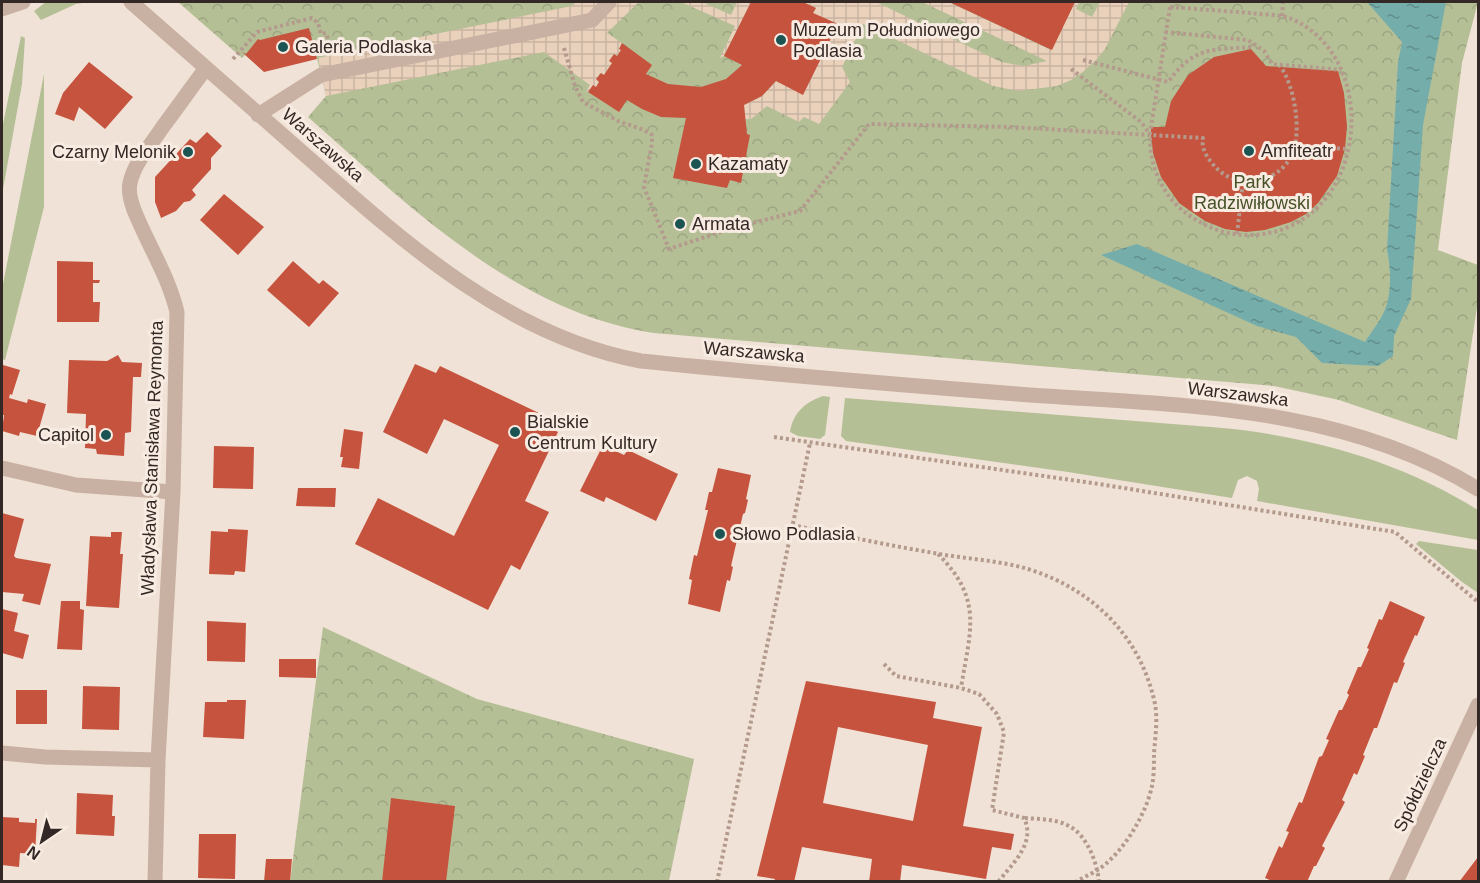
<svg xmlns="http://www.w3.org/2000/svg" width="1480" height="883" font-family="Helvetica,sans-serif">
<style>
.green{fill:#b5bf96}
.park{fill:url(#park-crowns)}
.plaza{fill:url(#plaza-grid)}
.water{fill:url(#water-ripples)}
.building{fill:#c6533e;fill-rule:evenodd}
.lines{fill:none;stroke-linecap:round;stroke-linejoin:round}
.path{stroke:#b49a8d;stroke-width:4;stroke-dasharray:3 3;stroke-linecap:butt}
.minor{stroke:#c8b0a2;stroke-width:15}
.poi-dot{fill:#1b5452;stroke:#f8ece2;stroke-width:2}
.labels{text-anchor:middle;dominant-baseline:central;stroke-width:6;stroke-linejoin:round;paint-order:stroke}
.poi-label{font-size:18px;fill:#332825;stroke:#f8ece2;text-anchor:start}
.street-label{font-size:18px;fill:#332825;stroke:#f8ece2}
.park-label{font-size:18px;fill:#465128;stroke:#f8ece2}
</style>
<defs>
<pattern id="park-crowns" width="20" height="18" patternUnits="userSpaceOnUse" patternTransform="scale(1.5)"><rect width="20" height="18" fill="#b5bf96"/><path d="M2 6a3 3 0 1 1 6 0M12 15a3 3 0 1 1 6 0" fill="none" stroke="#9ca481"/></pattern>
<pattern id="plaza-grid" width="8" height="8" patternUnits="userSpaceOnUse" patternTransform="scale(1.5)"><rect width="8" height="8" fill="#e9d1bc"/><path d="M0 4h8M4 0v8" fill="none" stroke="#c8b3a1"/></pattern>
<pattern id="water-ripples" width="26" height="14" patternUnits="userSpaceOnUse" patternTransform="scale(1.5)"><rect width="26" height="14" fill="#75adab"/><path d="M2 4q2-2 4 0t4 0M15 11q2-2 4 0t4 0" fill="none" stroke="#618d8b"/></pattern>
</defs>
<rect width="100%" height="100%" fill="#f0e2d6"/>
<path class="green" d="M46 2H90L76 4 41 20 34 11Z
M21 36 25 38 22 84 2 195V129Z
M44 74V207L5 360 2 359 3 284Z
M823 396 830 397 825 435 820 439 798 436 790 432C793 413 805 402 823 396Z
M845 398 1223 428C1313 437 1401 462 1478 510V540L1257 501 1259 489 1257 481 1247 476 1238 480 1232 498 1068 472 846 441 841 436Z
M1419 541 1478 550V593L1462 582 1416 544Z"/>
<path class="park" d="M178 2H1478L1462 63 1438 250 1478 265V300L1457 440 1339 400 1274 386 654 333C516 312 409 206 308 117L326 96 317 58 264 71 245 55 242 58Z
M323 627 477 699 694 759 669 881 290 882Z"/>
<path class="plaza" d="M576 2H639L607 33 622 43 619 49 621 50 617 56 614 54 612 63 604 75 600 73 597 79 599 82 596 87 593 86 588 92 586 91 590 85 544 52 326 96 318 58 572 6Z
M681 2H702L731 15 737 2H751L724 56 720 58 735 26Z
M803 2H876L1001 62 1024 66 1047 61 922 2H949L1051 50 1075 2H1079L1076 9 1092 17 1100 2H1129L1105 49 1098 58 1084 71 1071 80 1057 86 1018 91 993 86 863 24 842 67 850 82 819 124 804 117 799 122 767 106 751 119H745L744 105 762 96 776 81 803 94 837 25 813 13 816 8Z"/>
<path class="water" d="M1367 2H1446L1423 125 1411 299 1394 336 1393 356 1378 366 1322 363 1296 337 1257 326 1101 255 1137 244 1365 342C1371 332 1379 323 1384 312 1392 295 1391 268 1387 250L1398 62 1402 42Z"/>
<path class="building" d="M751 2H803L816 8 813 13 838 24 803 95 776 81 762 96 744 105 747 134 750 135 741 183 730 180 727 188 673 178 686 118 661 117 642 109 627 100 619 112 588 92 593 85 596 87 599 82 596 79 601 73 604 75 612 63 609 61 614 54 617 56 621 50 619 49 622 43 652 65 646 74 668 84 701 87 726 79 742 65 724 56Z
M949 2H1075L1052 50Z
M309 28 317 59 264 72 242 52 246 54 258 39 260 40Z
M1251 49 1266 66 1338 71 1344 93 1347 126 1345 149 1337 176 1318 203 1306 214 1291 222 1265 230 1246 232 1225 229 1205 221 1179 203 1161 177 1153 153 1151 135V127H1165L1171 101 1188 75 1214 57Z
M89 62 133 97 105 129 79 107 74 121 55 114 63 93Z
M207 132 222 146 211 158V169L192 190 196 195 190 201 184 202 176 211 161 218 155 202V177L190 139 196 143Z
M224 194 264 227 238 255 200 220Z
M57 261 93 262V280H100L99 283H93V302H100L99 322H57Z
M293 261 319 284 323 280 339 293 309 327 267 290Z
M118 355 122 362 142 363 141 377H133L131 432 125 433 124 456 97 454 96 449 85 448 86 414 67 413 69 360 107 361Z
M415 364 436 373 440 366 541 414 538 422 558 432 525 501 549 512 520 570 511 565 488 610 355 544 378 498 454 536 499 445 444 419 427 454 383 432Z
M3 365 20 370 12 395 10 394 9 398 27 403 28 399 46 404 37 436 20 432 19 436 2 431 4 415H2Z
M344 429 363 432 359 469 341 467 343 457H340Z
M603 445 624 455 628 450 678 474 656 521 606 497 604 502 580 491Z
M214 446 254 447 253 489 213 488Z
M718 468 751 475 746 499 748 500 745 513 743 514 731 566 733 567 730 581 727 580 720 612 688 604 692 580 689 579 694 555 697 556 708 510H705L709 492H712Z
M298 488H336L335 507 296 506Z
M2 513 24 519 14 556 16 558 51 564 40 605 22 601 24 594 2 592Z
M228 529 248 530 245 572 235 571 234 575 209 574 211 531 228 532Z
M111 532H122L120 554H123L119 608 86 606 90 536 111 537Z
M61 601H80V609L84 610 82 650 57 649Z
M1390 601 1425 617 1417 636 1415 635 1403 662 1405 663 1397 683 1394 682 1377 728H1374L1363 755 1365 756 1357 775 1354 773 1342 800 1345 802 1322 846 1325 848 1316 866H1314L1307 882H1274L1265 878 1279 846 1282 848 1289 832 1286 831 1299 802 1302 803 1319 757 1322 756 1329 740 1326 739 1339 710H1342L1349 695 1347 693 1358 667H1361L1369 649 1367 648 1379 619 1382 620Z
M2 609 18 613 14 631 29 635 23 659 2 653Z
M207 621 246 623 245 662 207 661Z
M279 659H316V678L279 677Z
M806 681 936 702 933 718 982 727 963 826 1014 834 1011 850 992 847 986 879 902 865 900 882H869L872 859 802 847 794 882H774L775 879 757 876ZM838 727 928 745 913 821 823 803Z
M83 686 120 687 119 730 82 729Z
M16 690H47V724H16Z
M227 700H246L244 739 203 737 205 702H227Z
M77 793 113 795 112 816H115L114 836 76 834Z
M391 798 455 806 446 882H382Z
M2 817 19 818V822L35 823V819H37L35 854 20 853 19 867 2 865Z
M199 834H236L235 879 198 878Z
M1478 857V882H1459Z
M266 859H292L290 882H264Z"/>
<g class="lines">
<path class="path" d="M1170 7C1197 9 1224 11 1251 13 1264 15 1280 14 1292 19 1382 59 1368 219 1263 234 1236 238 1212 231 1190 216 1163 198 1149 166 1150 134Z
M1282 16 1283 2
M1165 32 1248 40 1264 51 1272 64 1341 70
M564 48 575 86 583 102 618 121 644 130 652 135V143L644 187 669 249 729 229 800 211 869 124 1010 127 1203 138C1201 147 1206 156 1212 163 1233 191 1276 186 1292 155 1302 133 1295 86 1280 66
M233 59 257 32 312 18 318 23 321 34 326 33 332 51
M1083 60 1168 82C1195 46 1210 50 1252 47L1254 44
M1071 69 1141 122 1149 133
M1295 146 1348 149
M1237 234 1243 182
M774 437 1099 484 1395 532 1478 602
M792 525C839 535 887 545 934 553 965 559 998 560 1028 569 1093 589 1141 637 1155 704 1158 720 1155 738 1154 754 1154 764 1154 776 1152 786 1146 815 1122 855 1096 871 1089 875 1082 878 1076 882
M938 554C984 600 970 631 961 688
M884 664 896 676 961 688 979 694 997 714 1004 732 992 810 1024 818C1036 843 1013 863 998 882
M1025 818C1038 819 1055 819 1067 825 1087 834 1097 862 1099 882
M717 882 810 443"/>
<path class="minor" d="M131 2C191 55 251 108 312 161 408 246 511 337 641 361 766 374 891 384 1017 394 1176 406 1338 403 1478 489
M2 9 23 2
M258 115 321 75 592 20 609 2
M2 468 76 485 173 492
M2 753 45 757 158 760
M155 882 158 760 173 492 177 312C168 275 148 245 134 210 131 202 128 192 130 183 134 163 151 145 162 128 177 108 191 88 206 68
M1396 882 1478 705"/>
</g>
<g class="poi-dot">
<circle cx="781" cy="40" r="6"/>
<circle cx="283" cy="47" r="6"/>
<circle cx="1249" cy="151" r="6"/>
<circle cx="188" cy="152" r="6"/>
<circle cx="696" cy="164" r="6"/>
<circle cx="680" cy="224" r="6"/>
<circle cx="515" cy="432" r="6"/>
<circle cx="106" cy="435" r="6"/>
<circle cx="720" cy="534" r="6"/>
</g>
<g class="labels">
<g class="poi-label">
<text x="793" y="30">Muzeum Południowego<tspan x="793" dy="21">Podlasia</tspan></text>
<text x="295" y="47">Galeria Podlaska</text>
<text x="1261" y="151">Amfiteatr</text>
<text x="176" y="152" text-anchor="end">Czarny Melonik</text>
<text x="708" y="164">Kazamaty</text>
<text x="692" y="224">Armata</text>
<text x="527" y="422">Bialskie<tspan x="527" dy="21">Centrum Kultury</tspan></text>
<text x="94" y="435" text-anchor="end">Capitol</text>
<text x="732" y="534">Słowo Podlasia</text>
</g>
<g class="street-label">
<text transform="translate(323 145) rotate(41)">Warszawska</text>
<text transform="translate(754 352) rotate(5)">Warszawska</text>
<text transform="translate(1238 394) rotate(7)">Warszawska</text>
<text transform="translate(152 458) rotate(-88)">Władysława Stanisława Reymonta</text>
<text transform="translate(1420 785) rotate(-65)">Spółdzielcza</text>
</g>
<g class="park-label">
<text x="1252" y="182">Park<tspan x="1252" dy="21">Radziwiłłowski</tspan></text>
</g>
</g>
<rect width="1480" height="883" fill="none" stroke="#332825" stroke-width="6"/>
<g transform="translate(42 841) rotate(215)" stroke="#f8ece2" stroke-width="4.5" paint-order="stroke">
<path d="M0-4.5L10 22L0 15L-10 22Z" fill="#332825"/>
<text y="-9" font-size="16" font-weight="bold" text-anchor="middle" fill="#332825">N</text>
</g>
</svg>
